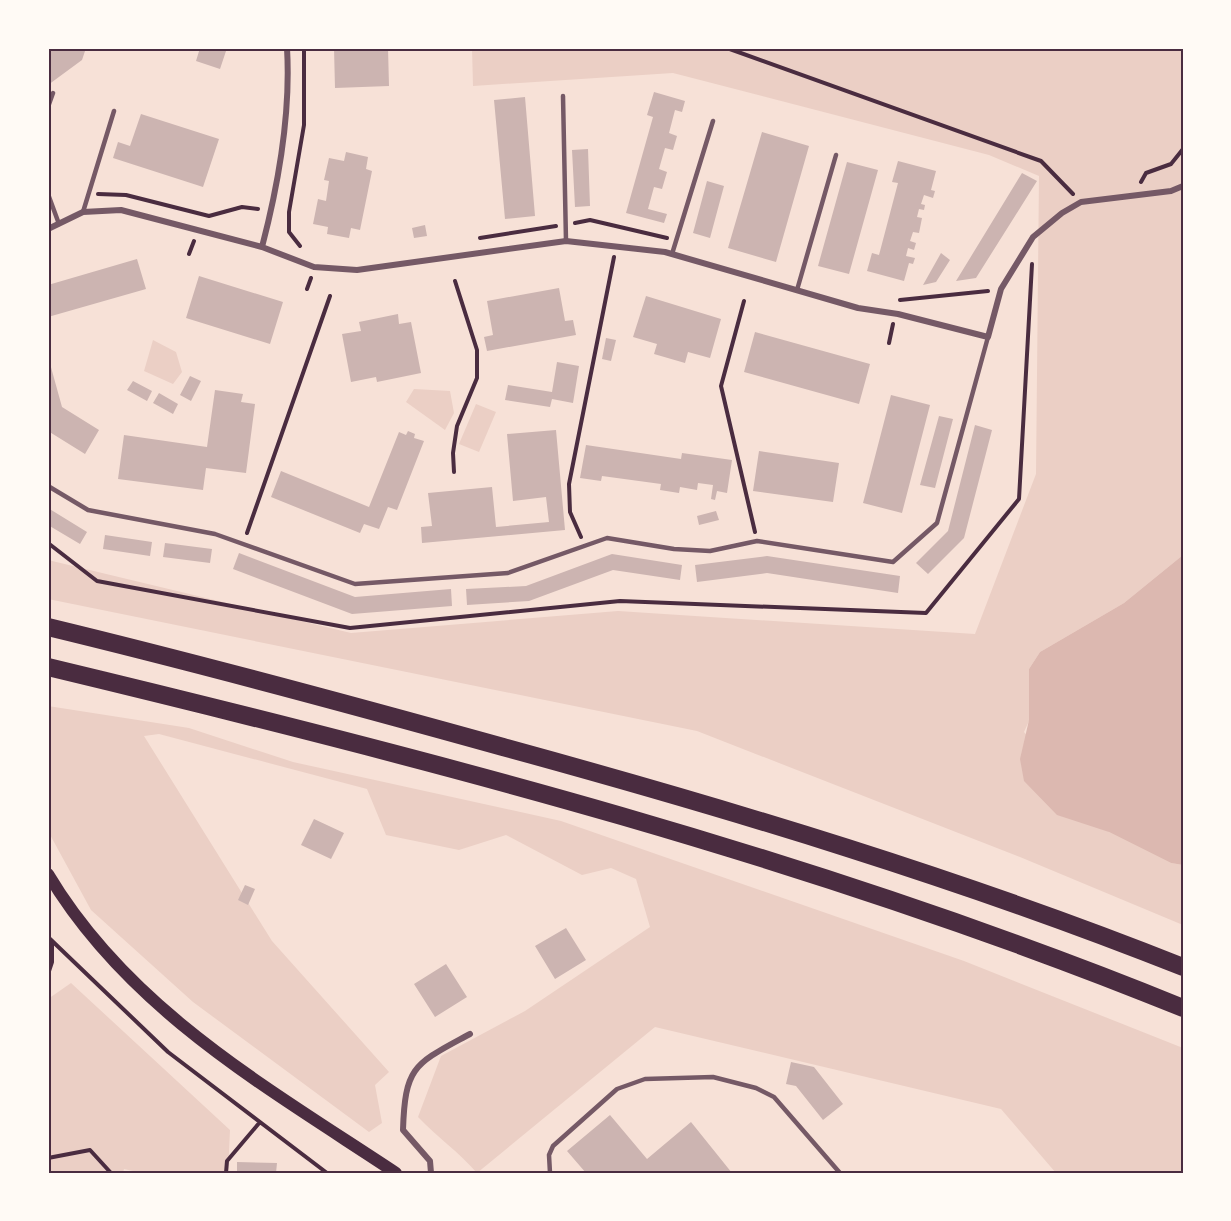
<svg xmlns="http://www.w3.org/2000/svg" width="1231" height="1221" font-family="'Source Sans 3',sans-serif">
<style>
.green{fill:#ebcfc5}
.water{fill:#dcb8b0}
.building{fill:#ccb4b1}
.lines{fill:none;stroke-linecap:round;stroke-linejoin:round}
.path{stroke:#4a2c40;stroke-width:4}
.service{stroke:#755966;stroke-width:4.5}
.minor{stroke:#755966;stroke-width:6}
.secondary{stroke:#4a2c40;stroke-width:12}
.motorway{stroke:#4a2c40;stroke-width:18}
.neatline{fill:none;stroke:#4a2c40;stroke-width:2}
</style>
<rect width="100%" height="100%" fill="#f7e1d7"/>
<path class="green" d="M472 48H1183V555L1124 603 1040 652 1029 669V721L1024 732 1109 832 1171 863 1183 865V925L1020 857 697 731 48 599V560L351 633 618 611 975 634 1036 474 1039 176 989 155 673 73 473 86Z
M153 340 176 352 182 372 173 384 144 371Z
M414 389 450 391 454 413 445 430 406 402Z
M476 404 496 412 479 452 459 444Z
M48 706 189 728 293 762 561 821 964 961 1183 1048V1173H1056L1001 1109 655 1027 477 1173C459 1152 437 1137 418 1117L441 1056 525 1011 650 927 636 879 611 868 582 875 506 835 459 850 386 835 367 789 159 734 144 736 272 941 389 1072 375 1085 382 1123 369 1132 193 1002 91 910 48 831Z
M71 983 230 1130 228 1173H142L124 1169 123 1173H48V999Z"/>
<path class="water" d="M1183 555V865L1171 863 1109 832 1057 815 1024 781 1020 759 1029 720V669L1040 652 1124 603Z"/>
<path class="building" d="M48 48H86L82 60 48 85Z
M200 48H227L220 69 196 61Z
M334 48H388L389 86 335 88Z
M654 92 685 101 682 112 675 110 669 133 677 136 673 150 665 148 659 169 667 172 662 189 654 187 648 209 667 214 664 223 626 213 653 117 647 115Z
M525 97 535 216 505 219 494 100Z
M141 114 219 139 203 187 113 158 118 142 130 146Z
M762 132 809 146 776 262 728 248Z
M588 149 590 206 575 207 572 150Z
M346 152 368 157 366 169 372 171 360 230 351 228 349 238 327 234 328 227 313 224 318 199 326 201 329 181 324 180 329 158 344 161Z
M898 161 936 171 931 190 935 191 933 198 924 195 921 204 925 205 924 210 919 209 917 217 922 218 919 233 913 232 910 241 916 243 914 250 908 248 906 256 915 258 913 264 909 263 904 281 867 271 872 253 879 255 898 183 892 182Z
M847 162 878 170 849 274 818 266Z
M1022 173 1037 181 976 278 956 281Z
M707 181 724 186 710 238 693 233Z
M425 225 427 236 414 238 412 228Z
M941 253 950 260 936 282 923 285Z
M137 259 146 289 48 317V285Z
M199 276 283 302 270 344 186 318Z
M559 288 565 321 573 320 576 335 487 351 484 337 493 335 487 301Z
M646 296 721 319 710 358 688 352 685 363 654 354 657 344 633 337Z
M398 314 399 324 411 322 421 373 377 382 376 377 351 382 342 334 361 331 359 322Z
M755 332 870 364 859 404 744 372Z
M606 338 616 340 611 361 602 359Z
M49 360 62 407 99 430 85 454 48 431Z
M557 362 579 366 573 403 552 399 550 407 505 400 508 385 552 392Z
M190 376 201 381 191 401 180 395Z
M133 381 152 391 147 401 127 390Z
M215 390 243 394 241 402 255 404 246 473 206 468 203 490 118 479 124 435 207 447Z
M159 393 178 404 173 414 153 403Z
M891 395 930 405 902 513 863 503Z
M939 416 953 419 935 488 920 485Z
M975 425 992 430 964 538 928 574 916 563 948 531Z
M556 430 565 530 422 543 421 527 432 526 428 493 492 487 496 527 549 522 546 497 513 501 507 434Z
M408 431 415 434 414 438 424 441 397 510 388 507 379 529 364 524 360 533 271 497 281 471 369 507 399 432 406 435Z
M586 445 681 459 682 453 732 460 727 493 717 491 715 500 711 499 713 485 698 483 697 490 680 487 679 493 660 490 661 484 602 476 601 481 580 478Z
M759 451 839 463 833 502 753 491Z
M48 508 87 532 80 544 48 525Z
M716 511 719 520 699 525 697 516Z
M105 535 152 542 150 556 103 549Z
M165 543 212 549 210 563 163 557Z
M239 553 355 597 451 589 452 606 352 614 233 569Z
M612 554 682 565 680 580 613 570 529 601 467 605 466 589 526 586Z
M767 556 900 576 898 593 767 573 697 582 695 565Z
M314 819 344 833 331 859 301 845Z
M245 885 255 889 248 905 238 900Z
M566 928 586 960 555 979 535 946Z
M446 964 467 997 435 1017 414 984Z
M791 1062 814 1067 843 1104 823 1120 796 1086 786 1084Z
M610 1115 647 1159 691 1122 732 1173H586L567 1151Z
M237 1162 277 1163 276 1173H237Z"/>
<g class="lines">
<path class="path" d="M727 48 1041 161 1073 194
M1141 182 1146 173 1171 164 1183 149
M98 194 126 195 209 216 242 207 258 209
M575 223 590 220 667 238
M480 238 556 226
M300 246 289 232V212L304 125V48
M189 254 194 241
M307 289 311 278
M900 300 988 291
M744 301 721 386 755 532
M889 343 893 324
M454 472 453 453 457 426 477 378V350L455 281
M247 533 330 296
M581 537 570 512 569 484 614 257
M48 543 97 581 350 628 620 601 926 613 1019 499 1032 264
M48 937 168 1052 327 1173
M48 974 52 962V944
M48 1158 90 1150 111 1173
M226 1173 227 1161 260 1122"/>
<path class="service" d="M563 96 566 241
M48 107 53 93
M48 194 59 224
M83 212 114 111
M672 254 713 121
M797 290 836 155
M48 486 88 510 215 534 355 584 508 573 607 538 674 549 710 551 757 541 893 562 937 523 988 337
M550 1173 549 1155 553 1146 617 1089 645 1079 713 1077 756 1088 774 1097 840 1173"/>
<path class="minor" d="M48 229 83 212 121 210 262 247 314 267 357 270 566 241 665 252 858 308 898 314 988 337 1001 289 1033 237 1062 213 1081 202 1171 191 1183 186
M262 247C279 182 291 115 287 48
M431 1173 430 1161 403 1130C405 1065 415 1064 470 1034"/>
<path class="secondary" d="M48 874C129 1010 268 1088 396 1173"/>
<path class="motorway" d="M48 627C201 664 352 705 503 747 733 810 962 879 1183 967
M48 667C431 759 817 859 1183 1008"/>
</g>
<rect width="1231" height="1221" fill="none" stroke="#fffaf5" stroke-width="99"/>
<rect x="50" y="50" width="1132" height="1122" class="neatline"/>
</svg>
